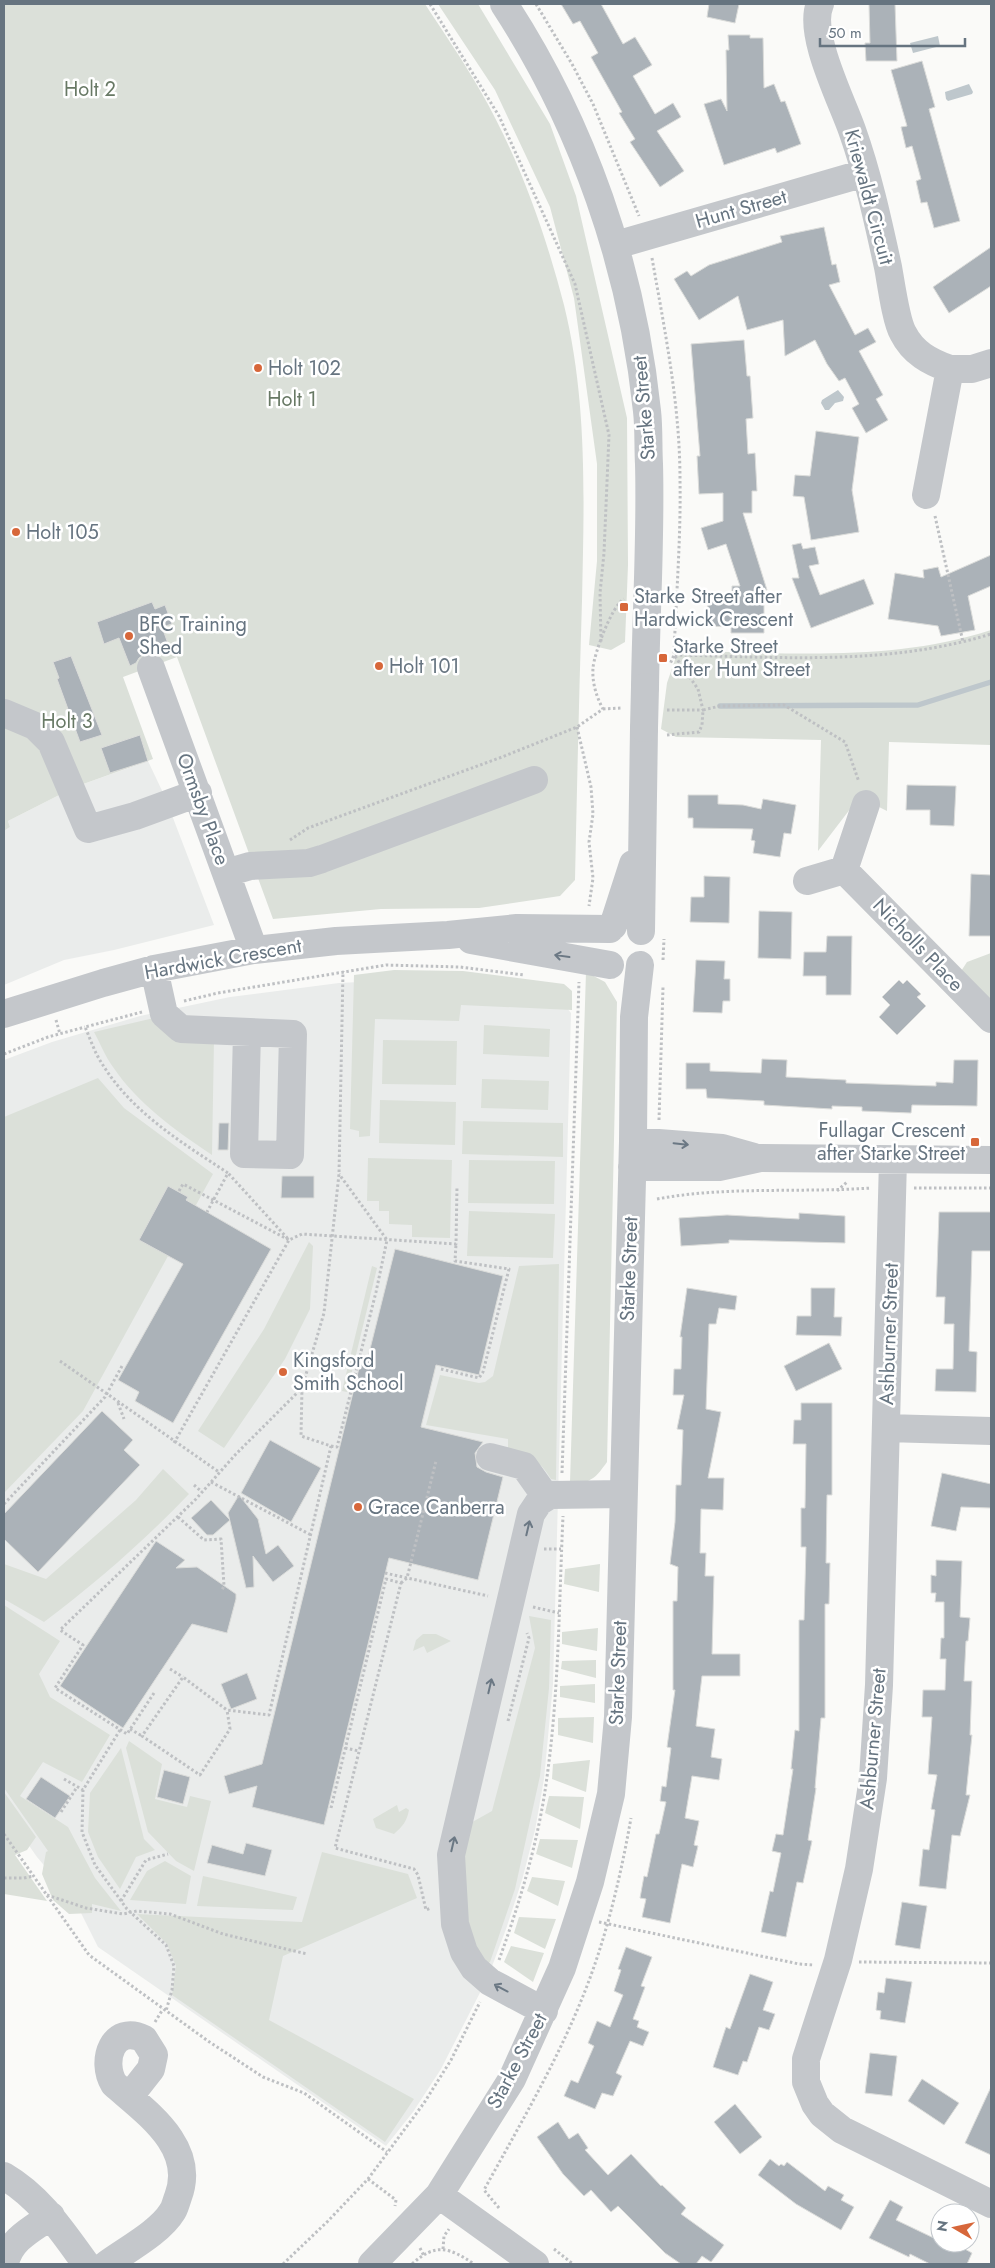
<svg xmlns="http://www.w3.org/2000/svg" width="995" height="2268" font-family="Jost,sans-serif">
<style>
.built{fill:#eaeceb}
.green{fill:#dbe0d9}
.water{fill:#bec7cc}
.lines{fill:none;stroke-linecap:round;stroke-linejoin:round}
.stream{stroke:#bec7cc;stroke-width:5.5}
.building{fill:#abb2b8;stroke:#dbdcda}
.path{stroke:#bec0c3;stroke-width:3;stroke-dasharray:2.5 2.5;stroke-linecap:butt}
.minor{stroke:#c4c7cb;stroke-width:28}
.minor-bridge{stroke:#c4c7cb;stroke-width:28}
.oneway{stroke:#6b7884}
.poi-dot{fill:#d7673a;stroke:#fff;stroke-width:2}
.labels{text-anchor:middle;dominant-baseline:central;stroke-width:5;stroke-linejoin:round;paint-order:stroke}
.park-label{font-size:20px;fill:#687965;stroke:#fff}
.street-label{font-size:20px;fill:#667480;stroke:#fff}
.poi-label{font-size:20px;fill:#667480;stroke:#fff;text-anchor:start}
</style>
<rect width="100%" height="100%" fill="#fafaf8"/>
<path class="built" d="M148 761 165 797 214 925 114 950 64 960 4 985V831L10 827 8 821 75 787Z
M441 978 557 996 571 1013 553 1684 544 1779 535 1830 522 1880 506 1929 488 1977 441 2069 413 2112 386 2146 98 1947 76 1903 37 1857 4 1810V1060L52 1042 140 1016 230 997 339 983Z"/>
<path class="green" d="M4 4H425C444 33 464 62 481 92 519 158 545 232 564 305 588 402 584 502 582 601 579 694 577 787 575 880L560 896 479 908 381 909 273 919 177 657 123 677 153 759 75 787 8 821 10 827 4 831Z
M438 4H478L550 124 576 196 627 418 628 565 625 642 611 650 589 645 597 561V464L574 298 550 207 495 90Z
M991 630V745L889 742 887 811 877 806 857 800 818 851 821 740 676 737 661 729 667 683 678 651C783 652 890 663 991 630Z
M991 953V1019L954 982 967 962Z
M394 970 463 971 564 984 572 991V1010L461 1005 459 1021 375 1019 370 1136 359 1137V1131L350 1129 354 975Z
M586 972 605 982 617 1002 607 1462C595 1479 590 1484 570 1482Z
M154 1018 214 1040 212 1155C175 1130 138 1104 113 1067 105 1056 100 1043 94 1032Z
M484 1025 550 1029 549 1057 483 1054Z
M383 1040 457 1041 456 1085 382 1084Z
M98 1078 124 1108 213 1174 83 1411 4 1493V1117Z
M482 1079 549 1081 548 1110 481 1108Z
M380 1100 456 1102 455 1145 379 1143Z
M463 1121 563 1123V1157L462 1154Z
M368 1158 452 1160 450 1238 412 1237V1225L389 1224V1211H379V1201H367Z
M469 1160 555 1161 554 1204 468 1203Z
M469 1211 555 1214 553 1258 467 1256Z
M309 1242 313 1246 310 1309 285 1359 224 1448 198 1431 264 1329Z
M559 1264 556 1480 551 1479C538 1458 532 1458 508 1452V1439L426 1425 440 1375 479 1383 485 1382 493 1376 519 1266Z
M372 1266 377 1268 347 1392 342 1391Z
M163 1469 189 1494C144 1541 96 1583 44 1622L4 1599V1564L46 1579 136 1500Z
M600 1564 599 1592 564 1584 565 1569Z
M4 1605 60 1641 39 1674 50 1697 110 1735 82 1782 43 1762 20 1796 68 1827 95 1878 121 1911 92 1904V1913L69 1914 53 1900 42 1874 46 1852 48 1851 4 1788Z
M529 1616 551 1620 549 1688 540 1776 515 1889 490 1962 487 1964 471 1940 461 1872 467 1825 492 1811 535 1648Z
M598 1628 597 1651 562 1644V1632Z
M423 1634H436L451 1641 427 1653 424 1646 413 1651 416 1640Z
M596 1660V1678L561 1669 562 1661Z
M595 1684V1703L560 1697V1686Z
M594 1717 593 1743 558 1735V1718Z
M129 1741 162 1764 155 1799 187 1807 190 1796 211 1801 194 1871 176 1861 148 1832 126 1748Z
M121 1748 144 1839 155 1850 136 1857 120 1889 98 1857 88 1832 90 1793Z
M590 1760 586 1792 552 1779 553 1764Z
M4 1792 36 1837 27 1850 15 1855 47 1901 4 1894Z
M549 1796 584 1797 580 1829 545 1813Z
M397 1805 399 1812 406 1808 409 1810C407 1821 403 1826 394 1834L376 1828 373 1819Z
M540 1839 578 1840 572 1868 536 1854Z
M322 1852 408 1874 417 1898 283 1956 269 2020 414 2099 385 2142 172 1995 176 1966 167 1944 137 1914 302 1922Z
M165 1861 191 1876 186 1904 130 1900 147 1871Z
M203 1876 297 1897 293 1910 197 1906Z
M532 1877 565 1881 558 1906 527 1891Z
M519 1917 556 1919 545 1949 514 1933Z
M511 1946 544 1953 533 1982 504 1962Z"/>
<path class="water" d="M938 36 940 46 913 53 910 43Z
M969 84 973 92 972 94 948 101 946 99 945 92Z
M838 390 844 397 843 401 835 403 829 410H825L821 403 822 400Z"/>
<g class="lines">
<path class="stream" d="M720 706 918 705 991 682"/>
</g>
<path class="building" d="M561 4H601L623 44 635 37 652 65 633 76 655 114 673 103 681 117 657 131 684 171 660 187 630 142 635 139 619 113 622 112 591 57 598 53 580 21 573 24Z
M709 4H739L735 23 707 17Z
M869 4H895L897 61H866L865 43H870Z
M728 35H750V38H763L764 88 774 84 781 102 785 101 801 144 777 153 775 148 724 165 704 104 721 99 727 111 726 50H729Z
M922 61 935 107 929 109 960 221 934 228 927 202 921 203 916 181 921 179 912 146 906 148 901 127 907 126 891 70Z
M824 227 832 265 836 264 840 282 829 285 855 335 868 328 876 342 859 351 883 395 876 399 888 420 866 433 852 408 859 404 845 378 839 381 827 364 815 340 785 356 783 320 747 330 738 296 699 320 674 279 687 271 691 276 709 265 782 242 780 236Z
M991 247V286L949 313 933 287Z
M744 340 747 376H750L753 418 746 419 748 454 755 453 757 491H752V513H743L767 590H764V633H731V627L707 626 708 601 732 602V586H740L726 544 708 550 701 528 723 521V493L699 494 697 456H700L691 344Z
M816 431 859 437 852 490 859 532 811 540 804 497 793 496 795 475 810 476Z
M801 543 803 549 815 547 819 564 809 566 820 595 864 579 874 604 811 628 792 578H799L792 545Z
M991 555V586L968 596 975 630 941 636 938 626 888 619 895 573 924 578 923 570 938 567 941 577Z
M152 602 155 609 165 605 172 624 162 627 170 649 156 654H145L139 658 136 663 130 666 119 638 104 644 97 622Z
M71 656 102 735 80 742 57 679 59 678 53 662Z
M140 735 148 761 110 773 101 748Z
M907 785 956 786 954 826 930 825V810H906Z
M688 795H718V804L743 805 761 809 763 799 796 805 791 834 784 833 780 857 753 853 755 841 751 840 753 829 693 828V818H688Z
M971 874 991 875V936H969Z
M704 876 730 877 729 923 690 922 691 897H704Z
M759 911 792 912 791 959 758 958Z
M827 936H852L851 995H826V976H803L804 952H826Z
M696 960 725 961 724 979H730V1001H723L722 1013 693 1012Z
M899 980 903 984 907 980 921 994 917 997 926 1006 897 1035 879 1017 890 1005 882 997Z
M762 1059 787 1060 786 1077 846 1080V1083L936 1086V1082L953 1083 954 1060H978L977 1106 912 1105 911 1113 862 1111V1107L832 1106V1109L764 1105V1101L707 1098 706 1089H686V1063H710V1071L761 1073Z
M219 1123H229L228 1150H218Z
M282 1176H314V1198H281Z
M168 1186 188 1197 186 1200 271 1249 173 1423 135 1401 139 1392 118 1380 183 1264 139 1240Z
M939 1212H991V1251H972L969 1351 977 1352 976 1392 935 1391 936 1369H953L954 1324H944L945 1297H936Z
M799 1213 845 1216V1243L729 1240V1243L681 1246 679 1218 727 1215 799 1219Z
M395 1249 503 1276 479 1375 436 1365 421 1427 483 1442 475 1453 477 1467 486 1472 503 1477 478 1580 389 1558 324 1825 252 1807 257 1786 229 1794 224 1776 262 1764 360 1364 366 1365Z
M687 1288 737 1296 735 1310 719 1308 716 1324H709L706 1409 721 1412 708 1478H724L723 1510 701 1509 700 1553H706L705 1576H714L712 1654H740V1676H702L696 1726 715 1729 711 1757 722 1759 719 1780 692 1776 685 1818 699 1821 694 1845 698 1846 693 1867 682 1864 670 1923 642 1917 646 1899 640 1898 644 1876 647 1877 656 1834H659L666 1802 660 1801 662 1786 666 1787 671 1748 667 1747 675 1690H673V1601H677L678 1567 670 1564 675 1522 676 1485H681L683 1430 677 1429 684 1395H673L674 1369H681L682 1337H680Z
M811 1288H835L834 1317H842L841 1336 796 1335 797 1316H811Z
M829 1343 842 1369 796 1391 784 1366Z
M801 1403H832V1495H827L826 1563H830L829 1604H825V1718H821L815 1788H816L808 1840 812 1841 803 1883 797 1882 786 1937 761 1932 770 1891 773 1892 781 1853 772 1851 776 1834 783 1835 793 1769H791L795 1730 799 1731V1620H804L806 1547H801V1508H805L806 1444H793L794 1420H801Z
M102 1411 133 1440 124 1450 140 1465 38 1572 4 1539V1514Z
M270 1440 321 1468 291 1522 241 1493Z
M942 1473 991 1484V1508L961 1507 956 1531 931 1526Z
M239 1495 258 1519 266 1554 278 1545 294 1566 273 1582 253 1556 254 1587 246 1588 228 1513Z
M211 1500 230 1520 213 1535H207L191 1518Z
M156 1541 185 1560 176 1568 197 1567 236 1594V1599L227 1633 192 1624 123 1728 60 1686Z
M936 1560 962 1561 960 1617 970 1618 968 1641H966L964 1681H972L970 1735H972L966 1795H970L960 1836 952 1835 946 1889 919 1886 923 1849 929 1850 935 1810 931 1809 937 1775 928 1774 932 1717H922L923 1690H945L946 1659H940L941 1638H944V1602H935L936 1593H931V1575L936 1576Z
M247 1673 257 1699 231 1709 221 1684Z
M164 1770 190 1777 183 1804 157 1797Z
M41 1777 70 1796 55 1818 26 1799Z
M246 1843 272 1850 265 1876 207 1863 212 1845 243 1854Z
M902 1902 927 1906 920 1949 895 1945Z
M626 1947 652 1957 641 1986 645 1987 633 2019 639 2021 637 2027 649 2032 643 2046 630 2041 616 2073 622 2076 613 2096 602 2093 595 2109 564 2096 571 2080 578 2083 594 2046 588 2043 597 2021 610 2027 623 1995 614 1991 621 1970 618 1969Z
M750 1974 773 1982 763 2010 775 2014 769 2030 759 2027 747 2062 743 2061 738 2075 713 2067 726 2027 730 2029Z
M886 1978 912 1982 905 2023 880 2019 881 2011 876 2010 878 1992 884 1993Z
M870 2053 897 2056 892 2096 865 2093Z
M922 2079 959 2103 944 2125 908 2101Z
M991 2087V2155L965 2143Z
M735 2104 762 2137 740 2154 714 2122Z
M558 2122 569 2139 578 2133 588 2148 585 2150 608 2175 631 2154 661 2186 662 2185 686 2208 681 2214 724 2245 711 2262 702 2256 696 2264H681L665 2253 618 2206 611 2212 591 2190 584 2196 563 2174 537 2137Z
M770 2159 779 2166 781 2164 784 2166 787 2162 825 2191 828 2186 844 2195 841 2200 854 2207 841 2230 796 2204 758 2175Z
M890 2200 903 2207 896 2220 940 2241V2243L952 2247 954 2243 972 2253 967 2264H930L910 2254 909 2257 869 2238Z"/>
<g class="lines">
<path class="path" d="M430 4 499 116 575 284 609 435 604 553 600 593 601 642
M536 4 572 64 593 104 639 216
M652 258C665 332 680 405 680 480 681 538 676 597 674 655L670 664
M935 516 963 642
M603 709 621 708
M667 710H703L698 689 674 655C780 657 888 666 991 634
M577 727 591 787 593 814 589 842 593 878 589 906
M667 735 699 732 702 725 703 710 720 706 784 705 845 742 859 782
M290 840 308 828 502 757 577 727 603 709C596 696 592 682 593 668 594 654 612 605 624 599
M663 960 664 939
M184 1001 218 993 386 965 460 967 524 975
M142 1012 85 1027C90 1038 94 1051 101 1062 131 1112 181 1142 228 1173L207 1212
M56 1020 60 1034
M4 1054 48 1037 85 1027
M659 1120 663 987
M914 1188H991
M179 1191 183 1184 289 1240 228 1173
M837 1191 847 1182
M657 1199C726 1186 800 1193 871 1188
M60 1361 219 1472
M441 1369 479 1378 483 1372 509 1269 455 1261 456 1244
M302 1388 324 1313 339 1174 343 971
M118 1403 124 1419
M174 1443 289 1240 302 1234 456 1244 457 1186
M331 1446 337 1447 376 1292 387 1240 339 1174
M562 1473 579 982
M211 1482 311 1535
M194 1485 202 1492
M4 1504 105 1397 122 1366
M178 1517 204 1540 221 1539 224 1586 222 1590
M544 1549H561
M385 1573 488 1596
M401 1583 407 1578 436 1461
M533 1607 559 1613
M170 1669 183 1677
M154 1693 127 1734 55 1688 83 1645 60 1630 196 1499 236 1454 302 1388 301 1436 331 1446 269 1715 227 1710 183 1677 142 1736 200 1775 230 1729 227 1710
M508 1721 529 1638 527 1633
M130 1729 142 1736
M120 1730 83 1790 82 1832 95 1865 127 1909 166 1945 174 1966 172 1990 166 2011
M345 1748 359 1751
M64 1779 83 1790
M331 1808 386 1579 401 1583 335 1848 414 1869 418 1875 426 1910 431 1908
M61 1812 77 1787
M4 1834 89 1955 208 2041 263 2077 304 2093 387 2152
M4 1878H24L33 1876
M47 1895 86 1908 123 1914 137 1911 170 1914 223 1934 307 1954
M121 1901 146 1860 168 1854
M599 1922 799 1964 814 1965
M499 1960C520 1902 539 1839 547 1777 559 1691 559 1603 563 1516
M859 1962 991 1963
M155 2022 163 2009
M368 2179 396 2200 395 2206
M499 2208 484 2190C518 2128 554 2067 581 2001 605 1943 620 1880 631 1818
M420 2248 424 2256
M443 2249 444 2236 449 2229
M554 2249 573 2264
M283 2264 328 2221 368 2179 424 2103 451 2060 480 2002
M412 2264C436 2242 450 2248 474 2264"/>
<path class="minor" d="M504 4C583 125 632 266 647 411 649 428 648 446 649 464 651 538 646 613 645 687
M820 4C807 33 842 101 852 130 868 175 878 221 888 267 891 283 896 321 903 333 913 353 930 362 950 369L926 495
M616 245 865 173
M950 369H972L991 363
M151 668 254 950
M4 713 35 726 51 742 88 829 135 816 198 793
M866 804 844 870 991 1019
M226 873 250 866 309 863 322 859 534 780
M807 881 844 870
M613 926 633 864
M641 931 644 728
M471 940 610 965
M154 969 164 1014 181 1029 293 1034 290 1155 244 1154 247 1032
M4 1014 103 983 154 969 254 950 336 941 448 935 517 928 610 929
M633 1141 722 1148 754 1157
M893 1160 879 1685 873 1778 859 1869 838 1960 806 2059V2082L815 2104 822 2114 842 2130 991 2204
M632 1167H719L760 1158 991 1160
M886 1428 991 1431
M490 1457 524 1466 546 1497
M544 2011 490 1982 474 1968 464 1952 455 1924 451 1855 531 1514 539 1502 550 1495 623 1494
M4 2176C40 2197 62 2231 86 2264
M439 2195 535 2264
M5 2264C9 2240 32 2229 51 2216
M107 2264C126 2250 160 2232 172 2212 175 2208 176 2202 178 2197 197 2147 147 2113 114 2084 100 2061 113 2023 144 2039L154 2055 151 2069 129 2097
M372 2264 439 2195 512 2079 562 1968 590 1882 611 1794 618 1717 620 1643 633 1141 634 1017 640 965"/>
<path class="minor-bridge" d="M644 728 645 687"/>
</g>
<defs><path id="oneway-shaft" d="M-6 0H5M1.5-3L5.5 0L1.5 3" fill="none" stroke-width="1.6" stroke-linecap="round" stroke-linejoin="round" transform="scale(1.25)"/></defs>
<g class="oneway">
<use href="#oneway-shaft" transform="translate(562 956) rotate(-172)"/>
<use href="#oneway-shaft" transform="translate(681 1144) rotate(6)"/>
<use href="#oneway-shaft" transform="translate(528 1528) rotate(-77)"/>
<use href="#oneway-shaft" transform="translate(490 1686) rotate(-77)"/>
<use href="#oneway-shaft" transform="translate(453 1844) rotate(-77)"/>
<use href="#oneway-shaft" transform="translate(501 1988) rotate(-152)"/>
</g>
<g class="poi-dot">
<circle cx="258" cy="368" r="5"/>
<circle cx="16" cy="532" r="5"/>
<rect x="619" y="602" width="10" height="10" rx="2.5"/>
<circle cx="129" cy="636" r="5"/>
<rect x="658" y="653" width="10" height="10" rx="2.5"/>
<circle cx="379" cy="666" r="5"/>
<rect x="970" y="1137" width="10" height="10" rx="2.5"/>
<circle cx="283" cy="1372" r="5"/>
<circle cx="358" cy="1507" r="5"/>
</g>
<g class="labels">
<g class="park-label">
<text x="90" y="89">Holt 2</text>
<text x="292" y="399">Holt 1</text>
<text x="67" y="721">Holt 3</text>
</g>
<g class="street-label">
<text transform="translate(869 197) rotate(75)">Kriewaldt Circuit</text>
<text transform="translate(741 209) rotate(-16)">Hunt Street</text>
<text transform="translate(644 408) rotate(-95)">Starke Street</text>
<text transform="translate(203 809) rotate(70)">Ormsby Place</text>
<text transform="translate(918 945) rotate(46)">Nicholls Place</text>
<text transform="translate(223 959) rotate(-10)">Hardwick Crescent</text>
<text transform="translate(629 1269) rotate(-88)">Starke Street</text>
<text transform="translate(889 1334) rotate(-88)">Ashburner Street</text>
<text transform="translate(618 1673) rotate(-88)">Starke Street</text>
<text transform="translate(873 1739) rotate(-85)">Ashburner Street</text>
<text transform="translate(517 2061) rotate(-62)">Starke Street</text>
</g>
<g class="poi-label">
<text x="268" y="368">Holt 102</text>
<text x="26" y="532">Holt 105</text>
<text x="634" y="596">Starke Street after<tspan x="634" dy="23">Hardwick Crescent</tspan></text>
<text x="139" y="624">BFC Training<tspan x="139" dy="23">Shed</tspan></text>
<text x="673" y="646">Starke Street<tspan x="673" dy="23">after Hunt Street</tspan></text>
<text x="389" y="666">Holt 101</text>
<text x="965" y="1130" text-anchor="end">Fullagar Crescent<tspan x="965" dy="23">after Starke Street</tspan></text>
<text x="293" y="1360">Kingsford<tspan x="293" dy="23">Smith School</tspan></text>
<text x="368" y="1507">Grace Canberra</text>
</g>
</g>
<rect width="995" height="2268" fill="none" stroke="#667480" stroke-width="10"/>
<g transform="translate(955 2228) rotate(279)"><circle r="24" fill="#ffffff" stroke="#c2c7cc"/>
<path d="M0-4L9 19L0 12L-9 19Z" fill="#d7673a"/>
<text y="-8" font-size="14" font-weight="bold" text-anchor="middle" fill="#667480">N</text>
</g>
<path d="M820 38v8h145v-8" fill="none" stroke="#667480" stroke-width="2.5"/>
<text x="828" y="38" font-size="15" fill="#667480" stroke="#ffffff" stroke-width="4" paint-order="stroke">50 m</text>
</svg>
